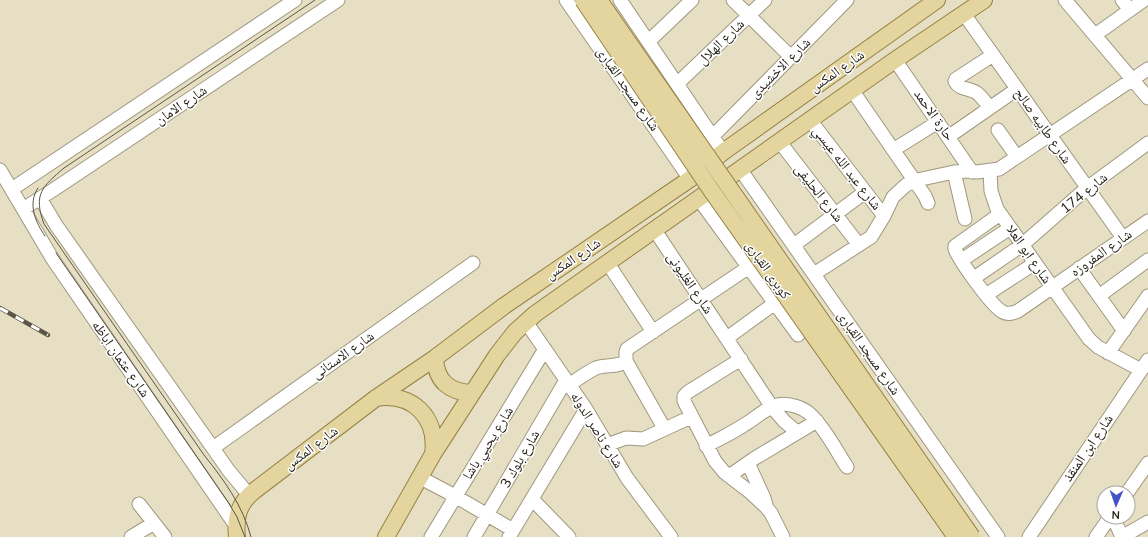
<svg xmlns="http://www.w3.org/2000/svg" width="1148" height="537" font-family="'Nunito Sans','Noto Naskh Arabic',sans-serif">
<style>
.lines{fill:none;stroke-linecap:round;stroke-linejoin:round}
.minor-casing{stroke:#9f977e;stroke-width:15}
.major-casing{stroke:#958344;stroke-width:18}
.minor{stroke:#fff;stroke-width:13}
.major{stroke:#e4d49e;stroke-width:16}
.tram{stroke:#5b5748;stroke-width:1}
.rail-casing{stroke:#5b5748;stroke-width:4.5}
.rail{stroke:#fff;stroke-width:3;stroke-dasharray:9;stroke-linecap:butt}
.major-bridge-casing{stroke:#958344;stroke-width:18;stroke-linecap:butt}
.major-bridge{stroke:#e4d49e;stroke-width:16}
.labels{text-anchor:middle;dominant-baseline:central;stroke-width:3;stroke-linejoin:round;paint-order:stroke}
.street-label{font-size:14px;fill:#232016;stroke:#fff}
</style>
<rect width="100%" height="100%" fill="#e7dfc4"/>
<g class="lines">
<g class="minor-casing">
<path id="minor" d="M566 0 690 179
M620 0 723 152
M733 0 791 57
M1065 0 1148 98
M1122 0 1130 10
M964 14 1123 238
M1095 35 1144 0
M648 42 692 0
M895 60 972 172
M677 84 765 0
M852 90 925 196 928 203
M990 108C986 103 982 97 977 93 970 88 959 90 955 81L956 79 993 55
M810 120 884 216
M998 130 1017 157
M712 137 847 0
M948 137 1017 89
M779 141 859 245
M893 150 938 122
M740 169 998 537
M0 170 52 258 236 526
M990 171 991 191 997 209 1089 339 1098 347 1141 370
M954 172 965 219
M12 189 295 0
M40 198 56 225 229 471 249 495
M698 198 798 335
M23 209 53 190 338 0
M1000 214 955 246V249C959 260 993 308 1003 312 1008 315 1013 313 1018 311L1148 221
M654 229 772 407 784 421 797 432
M794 245 865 192
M962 260 1010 228
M607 262 653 332
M1079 268 1124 331
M814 274 871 237 884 216 893 197 906 185 917 180 954 172 968 171 977 172 999 169 1148 69
M974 278 1022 245 1087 188 1148 143
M986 295 1035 263
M1099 296 1148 260
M526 322 586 409 627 478 671 537
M727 338 775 303
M1108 353 1148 296
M741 359 688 392 684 396V401L715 461 724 472 750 492 766 507 771 513 783 537
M626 361 664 428
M569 385C578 379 587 372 596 368 606 364 618 368 626 361V352L627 349 749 267
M607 445 626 438 643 439 691 417
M706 446C719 439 732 433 744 425 755 419 766 407 778 405 788 402 805 408 812 416 826 430 836 450 847 467
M213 448 473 263
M748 463 764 498 766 505
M729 476 755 458 817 421
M421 478 455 496 513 530
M1127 493 1148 463
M532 499 569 537
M139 504 165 537
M1113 517 1122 537
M131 537 154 523
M431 537 545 349
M474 537 566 380
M509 537 586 409
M1029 537 1148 360
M1096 537 1110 517
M1122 537 1148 522"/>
</g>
<g class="major-casing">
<path id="major" d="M435 358C436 381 449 392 472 393
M376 398C413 392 438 418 433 454
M237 537C235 518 238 504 254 491L376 398 435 358 504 306 690 179 723 152 937 0
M386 537 433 454 497 355 515 332 535 314 895 60 984 0"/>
</g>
<use href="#minor" class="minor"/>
<use href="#major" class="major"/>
<path class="tram" d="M38 188C27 204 36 223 45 236
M56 253 228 502 237 517 245 537
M251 537C243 506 224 480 204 455L44 224C33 194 42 187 64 168L315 0"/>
<g class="rail-casing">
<path id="rail" d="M0 308 48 335"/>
</g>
<use href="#rail" class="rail"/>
<g class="major-bridge-casing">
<path id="major-bridge" d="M583 0 711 190 956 537
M599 0 972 537"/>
</g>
<use href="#major-bridge" class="major-bridge"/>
</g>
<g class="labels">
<g class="street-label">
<text transform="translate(721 42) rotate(-44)">شارع الهلال</text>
<text transform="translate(780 68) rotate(-45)">شارع الاخشيدى</text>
<text transform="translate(837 71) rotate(-35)">شارع المكس</text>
<text transform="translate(628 89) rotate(55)">شارع مسجد القبارى</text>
<text transform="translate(181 105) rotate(-34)">شارع الامان</text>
<text transform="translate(934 115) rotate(55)">حارة الاحمد</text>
<text transform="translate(1043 126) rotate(55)">شارع طابيه صالح</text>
<text transform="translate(847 168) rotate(52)">شارع عبد الله عيسي</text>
<text transform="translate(819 193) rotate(52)">شارع الحليفى</text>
<text transform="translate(1084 193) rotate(-39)">شارع 174</text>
<text transform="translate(1101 253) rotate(-35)">شارع المفروزه</text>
<text transform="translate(1029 254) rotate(55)">شارع ابو العلا</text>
<text transform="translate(573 259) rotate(-34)">شارع المكس</text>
<text transform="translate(768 270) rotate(55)">كوبرى القبارى</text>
<text transform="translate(690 283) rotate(56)">شارع الغليونى</text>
<text transform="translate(869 353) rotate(55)">شارع مسجد القبارى</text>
<text transform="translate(343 355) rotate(-35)">شارع الاستانى</text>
<text transform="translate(121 359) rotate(55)">شارع عثمان اباظه</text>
<text transform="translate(597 430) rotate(58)">شارع ناصر الدوله</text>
<text transform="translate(488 443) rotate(-58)">شارع يحيي باشا</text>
<text transform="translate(311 448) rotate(-37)">شارع المكس</text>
<text transform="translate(1088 448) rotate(-56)">شارع ابن المنقذ</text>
<text transform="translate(520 459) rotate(-60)">شارع بلوك 3</text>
</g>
</g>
<g transform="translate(1116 505) rotate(182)"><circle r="19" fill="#ffffff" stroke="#a7a6a2"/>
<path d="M0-3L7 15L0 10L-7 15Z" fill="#4653c8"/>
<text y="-6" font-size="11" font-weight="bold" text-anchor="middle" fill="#232016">N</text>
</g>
</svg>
